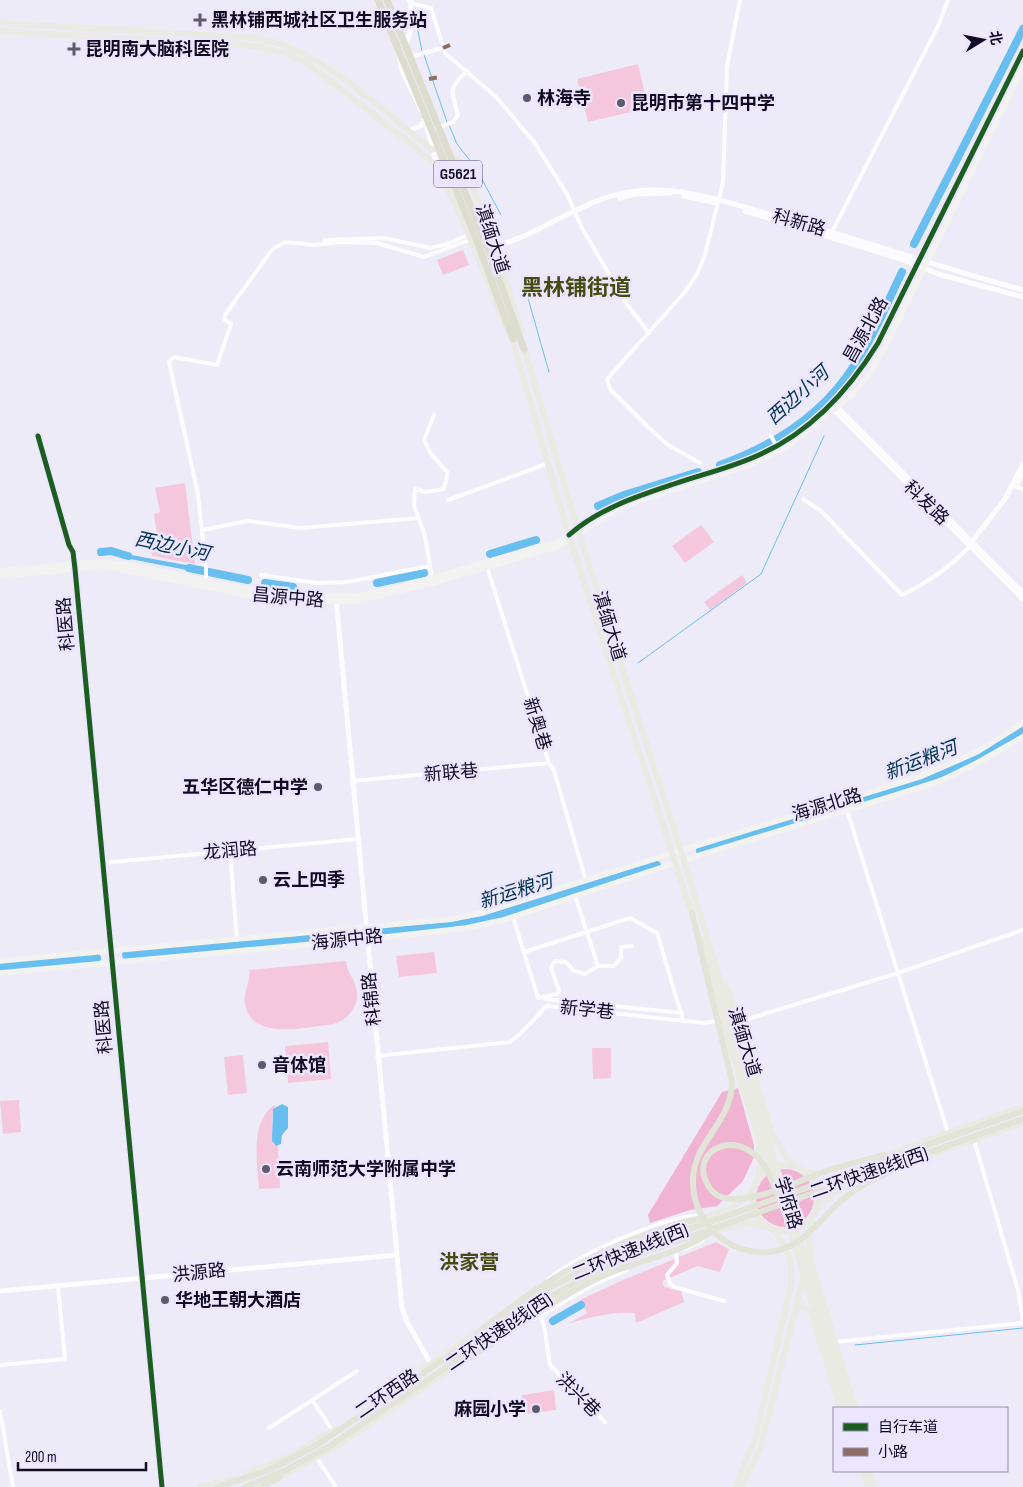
<svg xmlns="http://www.w3.org/2000/svg" width="1023" height="1487" font-family="'Sofia Sans Condensed','Noto Sans SC',sans-serif">
<style>
.green{fill:#f4c7dd}
.forest{fill:#f0b3d1}
.water{fill:#68bfef}
.lines{fill:none;stroke-linecap:round;stroke-linejoin:round}
.stream{stroke:#68bfef;stroke-width:1}
.river{stroke:#68bfef;stroke-width:8}
.minor{stroke:#fcfcfe;stroke-width:4}
.tertiary{stroke:#fcfcfe;stroke-width:5}
.secondary{stroke:#f2f3f0;stroke-width:5.5}
.primary{stroke:#e9eae1;stroke-width:6}
.trunk{stroke:#e2e4d8;stroke-width:6}
.motorway{stroke:#dcddce;stroke-width:7}
.quiet{stroke:#8d6e63;stroke-width:4;stroke-dasharray:8 4;stroke-linecap:butt}
.cycleway-casing{stroke:#ebe5ff;stroke-width:8}
.cycleway{stroke:#1b5e20;stroke-width:5}
.poi-dot{fill:#5e596c;stroke:#ebe5ff;stroke-width:2}
.labels{text-anchor:middle;dominant-baseline:central;stroke-width:5;stroke-linejoin:round;paint-order:stroke}
.shield{fill:#ebe5ff;stroke:#524c63;stroke-width:1}
.shield-label{font-size:16px;font-weight:bold;fill:#110a20}
.poi-label{font-size:18px;font-weight:bold;fill:#110a20;stroke:#ebe5ff;text-anchor:start}
.street-label{font-size:18px;fill:#110a20;stroke:#ebe5ff}
.water-label{font-size:19px;font-style:italic;fill:#00344d;stroke:#ebe5ff}
.quarter-label{font-size:20px;font-weight:bold;fill:#454c11;stroke:#ebe5ff}
.district-label{font-size:22px;font-weight:bold;fill:#454c11;stroke:#ebe5ff}
</style>
<rect width="100%" height="100%" fill="#eeebf9"/>
<path class="green" d="M638 64 648 108 588 122 577 79Z
M463 250 469 265 443 275 437 260Z
M185 483 195 564 152 556 150 542 158 540 154 514 160 512 155 488Z
M701 525 714 542 685 563 672 546Z
M742 575 747 583 710 610 704 602Z
M434 952 437 973 399 977 396 956Z
M346 961C347 972 353 977 356 987 361 1004 349 1020 333 1024 307 1027 250 1042 245 1003 243 991 251 982 249 970Z
M328 1042 331 1079 288 1083 285 1046Z
M592 1048H611V1078L593 1079Z
M243 1055 247 1093 228 1095 224 1057Z
M19 1100 21 1132 3 1134 0 1101Z
M274 1105 276 1106C268 1114 274 1132 273 1144L278 1146 280 1188 259 1189C257 1162 250 1123 274 1105Z
M716 1242 729 1249 720 1272 698 1266 662 1281 664 1287 681 1291 684 1302 636 1323 635 1313C611 1312 590 1317 568 1324L587 1313 580 1300 623 1280Z
M554 1390 556 1410 524 1414 522 1395Z"/>
<path class="forest" d="M738 1088 754 1145V1157L743 1181 717 1206 690 1210 650 1223 648 1215 722 1092Z
M756 1198a29 29 0 1 1 58 0a29 29 0 1 1-58 0Z"/>
<path class="water" d="M120 553 197 567V572L120 557Z
M282 1104 288 1107V1128L282 1135 281 1144 276 1146 272 1141 273 1109Z"/>
<g class="lines">
<path class="stream" d="M414 11 422 51
M424 55 447 122
M449 125 457 144 476 168 501 215
M522 277 549 372
M638 663 761 574 824 436
M855 1345 1023 1328"/>
<path class="river" d="M914 244 1023 29
M720 465C773 446 824 414 855 364 874 336 887 303 902 272
M598 506 624 495 698 472
M101 552 111 551 128 556
M490 554 536 540
M189 568 248 580
M265 583 293 587
M377 583 424 573
M854 802 954 769 1023 729
M700 851 837 807
M380 932 450 926 483 920 657 865
M126 955 351 935
M0 967 97 958
M553 1321 581 1305"/>
<path class="minor" d="M408 0 410 3 431 8 445 53 496 97 534 142 567 194 582 228 626 303 649 333
M409 57 443 48
M430 131 453 122 458 115C452 90 447 90 467 71
M832 232 939 24 948 0
M324 243 325 240 384 238 430 248 447 244 468 235
M38 436 69 545 73 552 74 564
M771 436 777 447
M700 463 668 445 649 428 610 389 607 379 684 293 697 274 705 255 723 182 727 67 740 0
M1016 487 1023 489
M803 499 821 511 902 595C929 582 949 568 970 546
M448 500 549 463
M202 530 248 521 300 528 419 518
M487 567 549 763 554 770 586 881
M261 575 317 583 347 582 430 566
M432 578 425 536 414 505 415 489 426 492 444 489 448 473 431 454 424 440 434 415
M206 586V568L198 494 169 362 174 357 217 365 231 324 224 319 225 315 266 258 274 248 286 242 314 245 339 242 377 243 424 257 469 240
M352 781 549 763
M847 810 948 1133
M230 851 237 940
M102 863 358 839
M575 896 598 966
M513 917 538 998 557 994 559 990 551 968 555 961 566 962 574 971 585 974 598 966H614L621 958V947L632 946
M524 952 630 918 657 933 683 1020
M545 999 682 1013
M738 1022 898 973 1023 930
M377 1056 510 1042 520 1034 547 1006 703 1023 717 1021
M974 1140 1018 1290 1023 1320
M685 1249 703 1240
M676 1252 677 1263 667 1275 670 1283 674 1287 724 1301
M548 1280C571 1257 667 1215 698 1216
M540 1314 544 1326 550 1365 605 1422
M534 1319 593 1285 627 1270
M835 1342 1023 1323
M0 1365 65 1359 58 1286
M312 1400 333 1431
M0 1411 13 1487
M269 1428 357 1371
M317 1458 336 1487"/>
<path class="tertiary" d="M405 46 410 33 411 0
M400 56 401 68 421 110
M427 127 437 167
M408 131 421 126 425 119
M684 196 717 203
M620 198 635 194 671 193
M745 211 907 261 938 274 1023 297
M496 246C544 233 586 196 636 191 681 186 726 202 769 214 855 238 938 267 1023 290
M834 404 1023 593
M831 407 1023 599
M1018 482 1023 473
M970 544 1005 499 1023 464
M75 567 162 1487
M336 598 402 1309 407 1322 431 1364
M0 1291 397 1255"/>
<path class="secondary" d="M0 571 97 562 128 565 270 594 297 597 355 596 397 588 558 542 609 508 633 498 742 462 781 444 834 404 862 370 878 343 1023 51
M0 576 97 567 115 568 246 595 297 602 355 601 433 583 559 546 611 513 635 502 744 467 784 449 853 394 869 375 885 347 1023 68
M0 961 452 919 476 914 922 776 977 752 1023 723
M0 973 367 939 466 928 503 920 684 860 938 782 975 764 1023 737"/>
<path class="primary" d="M0 23 256 38C321 48 381 110 432 150L438 148 458 160 465 168 496 246 521 332
M0 31 255 46 285 53 308 64 413 145 437 167 462 218 505 324
M511 335 570 540 693 917
M523 344 577 527 681 851 850 1408
M701 939 779 1192
M727 987 772 1133 784 1154 798 1167
M714 991 758 1138 761 1161 758 1178
M880 1157 1023 1107
M919 1159 1023 1123
M752 1198a33 33 0 1 1 66 0a33 33 0 1 1-66 0Z
M806 1172 820 1173
M817 1206 838 1190 886 1171
M785 1213 844 1408
M811 1219 809 1241 812 1264 855 1408
M720 1229 746 1223 766 1226
M614 1250 726 1210 742 1201 752 1191
M807 1261 809 1244
M585 1280 621 1264
M538 1309 566 1292
M795 1312 802 1306 811 1312 840 1408
M422 1370 480 1331
M863 1471 868 1487
M869 1471 874 1487
M246 1474 288 1457 337 1428
M276 1479 337 1446 458 1364
M200 1487 237 1478
M735 1487 755 1440 791 1285C793 1263 787 1243 770 1228
M742 1487 760 1449 804 1275"/>
<path class="trunk" d="M692 913 732 1082C732 1122 694 1141 693 1179 691 1229 743 1268 790 1246 812 1235 827 1211 847 1196 869 1179 896 1169 922 1158
M787 1218 770 1176C746 1122 686 1148 708 1185 713 1195 723 1199 733 1199 761 1200 798 1181 824 1172L832 1169 884 1155
M477 1333C534 1288 580 1258 649 1233 667 1227 685 1220 704 1218
M454 1367C503 1339 547 1303 598 1278 634 1261 678 1255 711 1232
M218 1487 269 1470 317 1445 548 1289 597 1262 1023 1111
M245 1487 286 1470 328 1447 552 1296 601 1268 1023 1119
M261 1487 280 1477"/>
<path class="motorway" d="M378 0 477 241 513 339
M387 0 490 254 524 349"/>
<path class="quiet" d="M443 48 450 45
M429 79 439 77"/>
<g class="cycleway-casing">
<path id="cycleway" d="M38 436 69 545 73 552 75 569 162 1487
M569 535C598 509 638 496 674 484 703 474 734 467 761 454 812 431 849 390 878 343L1023 51"/>
</g>
<use href="#cycleway" class="cycleway"/>
</g>
<g class="poi-dot">
<path d="M197.5 12.5h5v5h5v5h-5v5h-5v-5h-5v-5h5z"/>
<path d="M71.5 41.5h5v5h5v5h-5v5h-5v-5h-5v-5h5z"/>
<circle cx="527" cy="98" r="5"/>
<circle cx="621" cy="103" r="5"/>
<circle cx="318" cy="787" r="5"/>
<circle cx="263" cy="880" r="5"/>
<circle cx="262" cy="1065" r="5"/>
<circle cx="266" cy="1169" r="5"/>
<circle cx="165" cy="1300" r="5"/>
<circle cx="536" cy="1409" r="5"/>
</g>
<g class="labels">
<rect class="shield" x="434" y="160.5" width="48" height="27" rx="4"/>
<g class="shield-label">
<text x="458" y="174">G5621</text>
</g>
<g class="poi-label">
<text x="211" y="20">黑林铺西城社区卫生服务站</text>
<text x="85" y="49">昆明南大脑科医院</text>
<text x="537" y="98">林海寺</text>
<text x="631" y="103">昆明市第十四中学</text>
<text x="308" y="787" text-anchor="end">五华区德仁中学</text>
<text x="273" y="880">云上四季</text>
<text x="272" y="1065">音体馆</text>
<text x="276" y="1169">云南师范大学附属中学</text>
<text x="175" y="1300">华地王朝大酒店</text>
<text x="526" y="1409" text-anchor="end">麻园小学</text>
</g>
<g class="street-label">
<text transform="translate(799 223) rotate(16)">科新路</text>
<text transform="translate(492 239) rotate(72)">滇缅大道</text>
<text transform="translate(866 330) rotate(-61)">昌源北路</text>
<text transform="translate(926 503) rotate(44)">科发路</text>
<text transform="translate(288 598) rotate(5)">昌源中路</text>
<text transform="translate(66 624) rotate(-95)">科医路</text>
<text transform="translate(609 626) rotate(73)">滇缅大道</text>
<text transform="translate(537 724) rotate(73)">新奥巷</text>
<text transform="translate(451 773) rotate(-5)">新联巷</text>
<text transform="translate(827 805) rotate(-17)">海源北路</text>
<text transform="translate(230 851) rotate(-5)">龙润路</text>
<text transform="translate(347 940) rotate(-6)">海源中路</text>
<text transform="translate(372 999) rotate(-96)">科锦路</text>
<text transform="translate(587 1010) rotate(6)">新学巷</text>
<text transform="translate(104 1027) rotate(-95)">科医路</text>
<text transform="translate(744 1042) rotate(73)">滇缅大道</text>
<text transform="translate(869 1173) rotate(-19)">二环快速B线(西)</text>
<text transform="translate(788 1203) rotate(73)">学府路</text>
<text transform="translate(630 1252) rotate(-22)">二环快速A线(西)</text>
<text transform="translate(199 1273) rotate(-6)">洪源路</text>
<text transform="translate(499 1332) rotate(-34)">二环快速B线(西)</text>
<text transform="translate(387 1394) rotate(-34)">二环西路</text>
<text transform="translate(578 1395) rotate(45)">洪兴巷</text>
</g>
<g class="water-label">
<text transform="translate(798 396) rotate(-42)">西边小河</text>
<text transform="translate(172 547) rotate(12)">西边小河</text>
<text transform="translate(921 761) rotate(-21)">新运粮河</text>
<text transform="translate(516 892) rotate(-17)">新运粮河</text>
</g>
<g class="quarter-label">
<text x="469" y="1263">洪家营</text>
</g>
<g class="district-label">
<text x="576" y="288">黑林铺街道</text>
</g>
</g>
<rect x="833" y="1407" width="175" height="65" fill="#ebe5ff" stroke="#948da6"/>
<rect x="843" y="1423" width="25" height="8" fill="#1b5e20" stroke="#948da6"/>
<text x="878" y="1432" font-size="15" fill="#110a20">自行车道</text>
<rect x="843" y="1448" width="25" height="8" fill="#8d6e63" stroke="#948da6"/>
<text x="878" y="1457" font-size="15" fill="#110a20">小路</text>
<g transform="translate(983 40) rotate(80)" stroke="#ebe5ff" stroke-width="4" paint-order="stroke">
<path d="M0-4L9 19L0 12L-9 19Z" fill="#110a20"/>
<text y="-8" font-size="14" font-weight="bold" text-anchor="middle" fill="#110a20">北</text>
</g>
<path d="M18 1462v8h128v-8" fill="none" stroke="#110a20" stroke-width="2.5"/>
<text x="25" y="1462" font-size="15" fill="#110a20" stroke="#ebe5ff" stroke-width="4" paint-order="stroke">200 m</text>
</svg>
